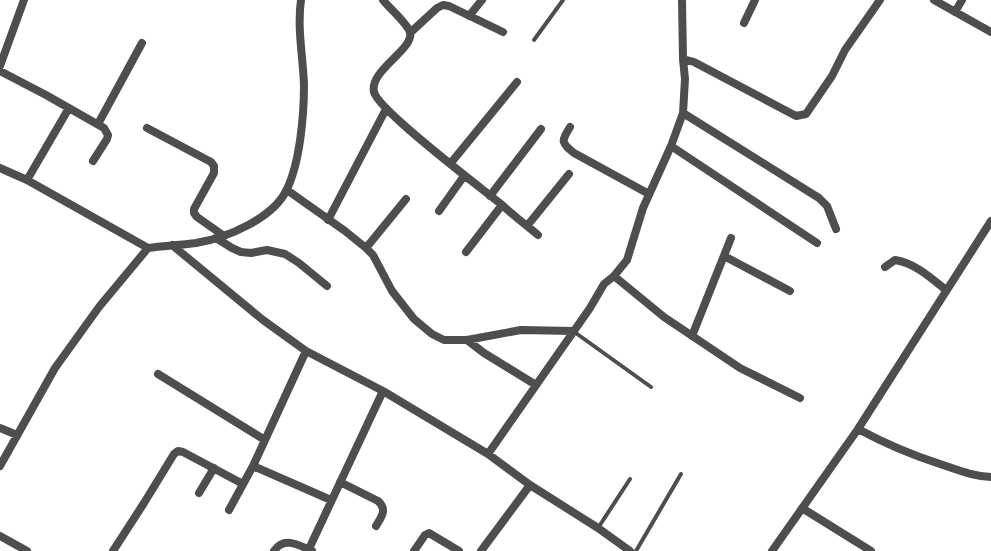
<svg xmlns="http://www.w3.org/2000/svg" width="991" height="551" font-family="Cabin,sans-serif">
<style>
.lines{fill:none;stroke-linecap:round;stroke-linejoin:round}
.lane{stroke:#4e4e4e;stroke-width:4}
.street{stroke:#4e4e4e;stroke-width:8}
</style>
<rect width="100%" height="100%" fill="#fff"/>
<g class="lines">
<path class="lane" d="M534 40 563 0
M573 331 651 387
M598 528 630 479
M636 551 681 474"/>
<path class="street" d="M383 0C390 9 406 22 410 32 415 49 369 70 374 92 378 110 481 188 501 204 513 215 526 225 538 235
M934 0 991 32
M955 12 962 0
M469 16 482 0
M744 23 755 0
M410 33 437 8 443 5 449 6 503 32
M683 59 694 62 796 116 806 114 832 76 845 50 880 0
M0 66 24 0
M0 71 46 95 104 128 108 135 107 139 93 161
M683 113 819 198 827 206 836 229
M98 124 142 43
M570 127C561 142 561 142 574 153L649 194
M147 128 211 162 214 166V173L194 209V213L197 217 224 236
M671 146 817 243
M450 164 517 82
M0 168 27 180 148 248
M27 180 69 108
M287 190 345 231 366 248 373 255 392 291 414 319 432 334 444 340H467L521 330 573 331
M490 196 541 129
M439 211 464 176
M328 220 386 109
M527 226 569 174
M216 238 232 248 241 252 251 253 267 250 285 254 299 263 327 286
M172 245 263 320 306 351 383 391 488 454 530 485 598 528 630 551
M366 248 406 199
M466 252 502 205
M724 256 790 291
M885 267 895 260C915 263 931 278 946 290
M614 276 664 317 740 368 800 398
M692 336 731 238
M467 340 484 353 536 385
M158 374 265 440
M0 428 17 435
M858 429C884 443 912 455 940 464 958 470 972 476 991 477
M488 454 590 308 604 284 614 276 627 260 643 208 671 146 683 113 685 79 683 59 682 0
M0 466 55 368 99 307 148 248C164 246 181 245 196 243 227 238 274 218 287 189 300 162 304 115 304 85 303 57 297 28 301 0
M253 466 331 500
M340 482 378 501C388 510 381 517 376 526
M199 493 214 468
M802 508 871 551
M229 510 253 466 306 351
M0 536 27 551
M113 551 144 503 174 454 178 451 183 452 243 484
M274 551C284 536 299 545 312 551
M308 551 383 391
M414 551 425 535 429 533 459 551
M481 551 530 485
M772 551 858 429 991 221"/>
</g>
</svg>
